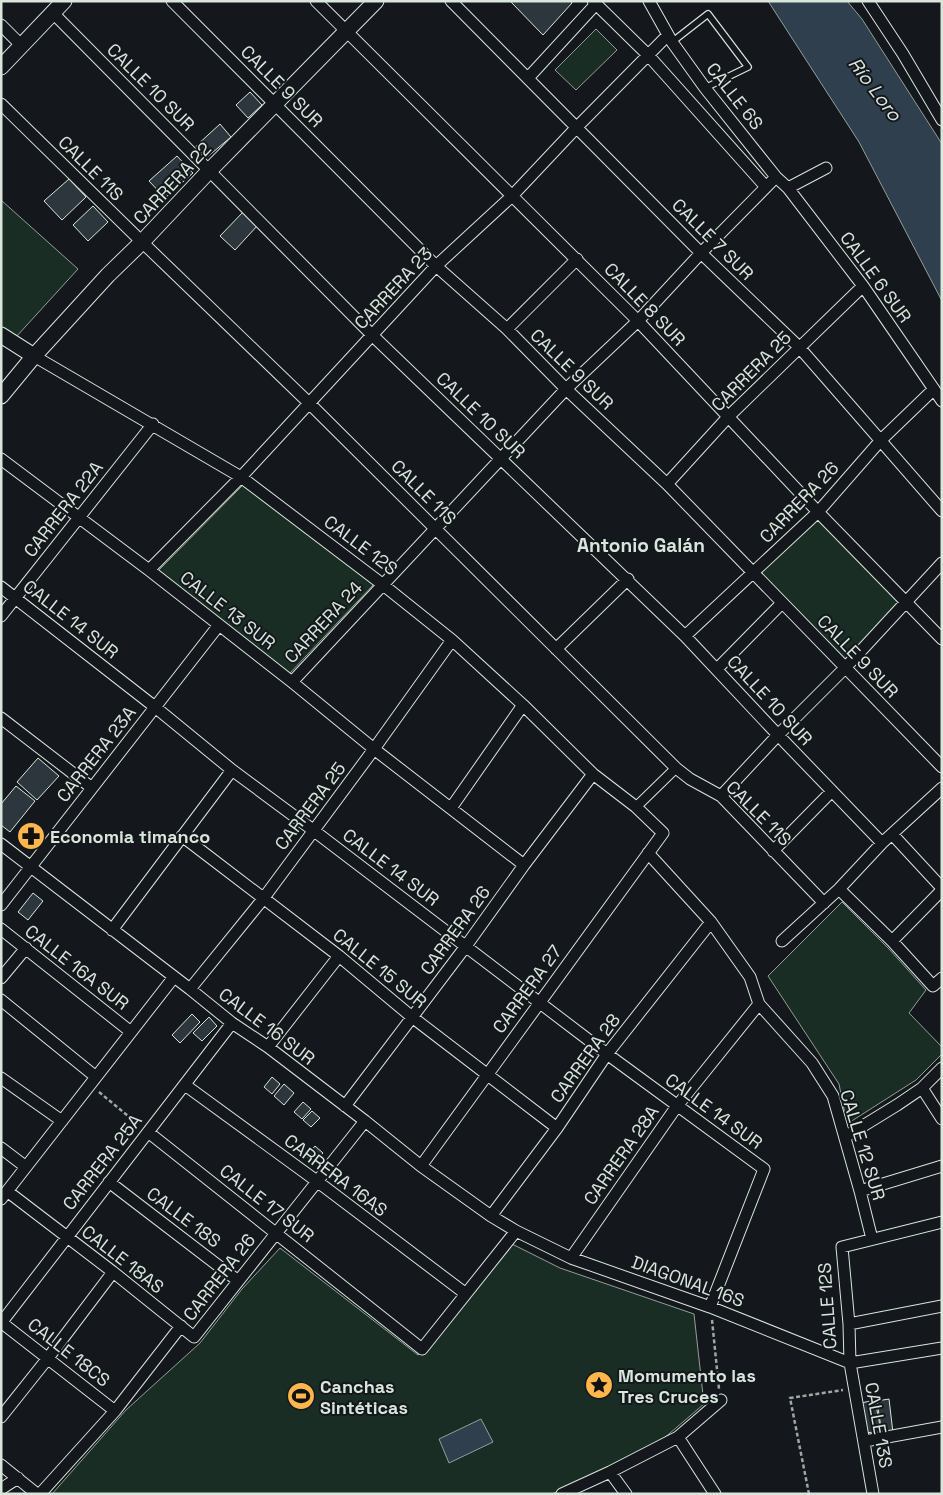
<svg xmlns="http://www.w3.org/2000/svg" width="943" height="1495" font-family="'Space Grotesk',sans-serif">
<style>
.green{fill:#1a2d24;stroke:#939e99}
.water{fill:#2f3f4d;stroke:#939e99}
.building{fill:#2c363c;stroke:#d8e6dc}
.lines{fill:none;stroke-linecap:round;stroke-linejoin:round}
.service-casing{stroke:#d8e6dc;stroke-width:8}
.pedestrian-casing{stroke:#d8e6dc;stroke-width:11}
.minor-casing{stroke:#d8e6dc;stroke-width:13}
.tertiary-casing{stroke:#d8e6dc;stroke-width:17}
.path{stroke:#9da8a2;stroke-width:2.5;stroke-dasharray:4 2.5;stroke-linecap:butt}
.service{stroke:#14181c;stroke-width:5.5}
.pedestrian{stroke:#14181c;stroke-width:9}
.minor{stroke:#14181c;stroke-width:11}
.tertiary{stroke:#14181c;stroke-width:15}
.labels{text-anchor:middle;dominant-baseline:central;stroke-width:4;stroke-linejoin:round;paint-order:stroke}
.street-label{font-size:18px;fill:#d8e6dc;stroke:#14181c}
.poi-label{font-size:18px;font-weight:bold;fill:#d8e6dc;stroke:#14181c;text-anchor:start}
.water-label{font-size:19px;font-style:italic;fill:#d8e6dc;stroke:#14181c}
.neighbourhood-label{font-size:19px;font-weight:bold;fill:#d8e6dc;stroke:#14181c}
</style>
<rect width="100%" height="100%" fill="#14181c"/>
<path class="green" d="M596 29 617 50 576 90 555 70Z
M1 200 78 269 16 337 1 327Z
M243 485 374 584 289 674 158 571Z
M818 512 906 602 846 667 753 573Z
M842 902 889 949 926 990 909 1013 942 1047V1054L916 1080 847 1124 839 1084 768 976Z
M508 1242 560 1268 694 1314 704 1404 663 1439 598 1472 552 1494H52L126 1410 200 1343 242 1289 280 1248 418 1355Z"/>
<path class="water" d="M768 1H847L862 19 942 144V301L859 142Z
M481 1419 493 1442 449 1463 439 1439Z"/>
<path class="building" d="M510 1H571L572 3 543 35Z
M250 92 262 105 248 118 236 105Z
M220 124 231 137 206 158 196 146Z
M177 156 193 173 165 198 149 181Z
M69 179 86 197 62 220 44 201Z
M93 206 108 222 88 241 73 225Z
M244 211 258 225 235 250 220 236Z
M38 758 59 776 37 800 17 782Z
M16 786 35 801 10 832 1 825V804Z
M33 893 43 901 28 920 18 912Z
M192 1014 200 1022 180 1043 172 1035Z
M209 1017 217 1026 202 1041 193 1033Z
M272 1077 280 1084 272 1094 264 1087Z
M284 1084 294 1093 284 1105 274 1096Z
M303 1102 311 1109 302 1119 294 1112Z
M312 1111 320 1118 311 1127 303 1120Z
M315 1146 323 1153 314 1163 306 1156Z
M889 1399 893 1433 882 1435 877 1401Z
M875 1400 881 1431 866 1433 861 1403Z"/>
<g class="lines">
<g class="service-casing">
<path id="service" d="M672 42 708 14 748 67 705 88"/>
</g>
<g class="pedestrian-casing">
<path id="pedestrian" d="M636 807 676 768"/>
</g>
<g class="minor-casing">
<path id="minor" d="M172 1 436 266 507 329 566 389 667 484 942 767
M316 1 638 321 818 512 942 639
M451 1 701 253 799 347 942 511
M593 1 648 55 766 187
M649 1 672 42 705 88 776 177 788 188 863 286 942 401
M868 1 903 54 942 120
M53 13 372 335 685 636 778 735 882 843
M1 25 22 46
M528 78 596 4
M1 104 142 242 309 403 676 768 690 779 721 796 824 903
M788 188 826 168
M507 329 577 259
M34 356 241 477 382 584 452 640 523 705 593 774 636 807 663 833 421 1166
M1 459 149 570 292 682 374 749 524 865
M667 484 729 416 863 286
M149 570 241 477 436 266 512 196 577 127 667 36
M1 587 155 707 232 770 313 830 607 1054 764 1169 710 1307
M1 616 153 424
M685 636 818 512 881 440 934 389
M556 649 628 579
M717 669 782 603
M292 682 566 389 638 321 701 253 776 177
M1 718 92 788
M721 796 778 735 846 667 942 563
M451 808 523 705
M892 834 942 888
M182 836 339 956 412 1017 557 1128
M1 844 190 989 232 1023 268 1047 365 1121 421 1166 491 1216 516 1231 571 1258 710 1307 850 1363
M773 851 832 791
M648 853 711 922 750 977 759 1004 812 1063 833 1096 860 1191 872 1239
M839 889 892 941 933 986 942 978
M1 905 219 625
M1 929 131 1032
M112 930 232 770
M782 941 839 889 882 843 942 788
M892 941 942 890
M1 978 26 948
M190 989 263 899 374 749 452 640
M1 1000 96 1077
M268 1047 339 956
M1 1078 62 1121
M185 1085 318 1182 466 1294
M922 1088 942 1119
M345 1106 466 946 524 865 593 774
M148 1132 422 1349 516 1231
M845 1137 897 1105 922 1088 942 1068
M1 1148 26 1167
M109 1182 237 1280
M7 1191 113 1272 194 1337 365 1121
M860 1191 942 1166
M1 1199 174 977
M491 1216 557 1128 607 1054 711 922
M571 1258 677 1106 759 1004
M1 1322 115 1411
M1 1323 232 1023
M849 1324 942 1306
M850 1363 942 1348
M1 1417 48 1358 113 1272
M678 1437 715 1494
M865 1441 942 1427
M1 1465 37 1494
M610 1472 626 1494
M1 1489 18 1478
M40 1494 115 1411 181 1326
M562 1494 610 1472 678 1437 721 1400
M873 1494 850 1363 849 1324 842 1247 942 1222"/>
</g>
<g class="tertiary-casing">
<path id="tertiary" d="M1 67 64 1
M1 335 34 356
M1 396 34 356 108 275 142 242 209 171 376 1"/>
</g>
<path class="path" d="M99 1092 139 1125
M712 1320 719 1389
M809 1494 790 1398 843 1390"/>
<use href="#service" class="service"/>
<use href="#pedestrian" class="pedestrian"/>
<use href="#minor" class="minor"/>
<use href="#tertiary" class="tertiary"/>
</g>
<defs>
<g id="pharmacy-disc" transform="scale(1.4375)"><circle r="9.5" fill="#ffb74d" stroke="#14181c"/><path d="M-2-6h4v4h4v4h-4v4h-4v-4h-4v-4h4Z" fill="#111"/></g>
<g id="sight-disc" transform="scale(1.4375)"><circle r="9.5" fill="#ffb74d" stroke="#14181c"/><path d="M0-6L1.8-2.2L6-1.7L2.9 1.2L3.7 5.4L0 3.3L-3.7 5.4L-2.9 1.2L-6-1.7L-1.8-2.2Z" fill="#111"/></g>
<g id="stadium-disc" transform="scale(1.4375)"><circle r="9.5" fill="#ffb74d" stroke="#14181c"/><path d="M0-5a6.5 5 0 1 0 0 10a6.5 5 0 1 0 0-10ZM-3.5-1.8h7v3.6h-7Z" fill="#111"/></g>
</defs>
<g fill-rule="evenodd">
<use href="#pharmacy-disc" x="31" y="836"/>
<use href="#sight-disc" x="599" y="1385"/>
<use href="#stadium-disc" x="301" y="1396"/>
</g>
<g class="labels">
<g class="street-label">
<text transform="translate(282 86) rotate(45)">CALLE 9 SUR</text>
<text transform="translate(151 87) rotate(45)">CALLE 10 SUR</text>
<text transform="translate(735 96) rotate(52)">CALLE 6S</text>
<text transform="translate(91 168) rotate(45)">CALLE 11S</text>
<text transform="translate(172 183) rotate(-47)">CARRERA 22</text>
<text transform="translate(713 239) rotate(45)">CALLE 7 SUR</text>
<text transform="translate(876 277) rotate(54)">CALLE 6 SUR</text>
<text transform="translate(393 288) rotate(-47)">CARRERA 23</text>
<text transform="translate(645 304) rotate(46)">CALLE 8 SUR</text>
<text transform="translate(572 369) rotate(44)">CALLE 9 SUR</text>
<text transform="translate(751 371) rotate(-45)">CARRERA 25</text>
<text transform="translate(481 415) rotate(44)">CALLE 10 SUR</text>
<text transform="translate(424 492) rotate(45)">CALLE 11S</text>
<text transform="translate(799 502) rotate(-46)">CARRERA 26</text>
<text transform="translate(63 509) rotate(-52)">CARRERA 22A</text>
<text transform="translate(361 545) rotate(37)">CALLE 12S</text>
<text transform="translate(228 610) rotate(38)">CALLE 13 SUR</text>
<text transform="translate(71 619) rotate(38)">CALLE 14 SUR</text>
<text transform="translate(323 622) rotate(-47)">CARRERA 24</text>
<text transform="translate(858 656) rotate(46)">CALLE 9 SUR</text>
<text transform="translate(770 700) rotate(47)">CALLE 10 SUR</text>
<text transform="translate(96 754) rotate(-52)">CARRERA 23A</text>
<text transform="translate(310 806) rotate(-53)">CARRERA 25</text>
<text transform="translate(759 813) rotate(45)">CALLE 11S</text>
<text transform="translate(391 867) rotate(37)">CALLE 14 SUR</text>
<text transform="translate(455 930) rotate(-54)">CARRERA 26</text>
<text transform="translate(77 967) rotate(38)">CALLE 16A SUR</text>
<text transform="translate(380 968) rotate(39)">CALLE 15 SUR</text>
<text transform="translate(527 989) rotate(-54)">CARRERA 27</text>
<text transform="translate(267 1026) rotate(37)">CALLE 16 SUR</text>
<text transform="translate(585 1058) rotate(-54)">CARRERA 28</text>
<text transform="translate(714 1111) rotate(36)">CALLE 14 SUR</text>
<text transform="translate(863 1145) rotate(73)">CALLE 12 SUR</text>
<text transform="translate(621 1155) rotate(-55)">CARRERA 28A</text>
<text transform="translate(102 1162) rotate(-52)">CARRERA 25A</text>
<text transform="translate(336 1175) rotate(37)">CARRERA 16AS</text>
<text transform="translate(267 1203) rotate(38)">CALLE 17 SUR</text>
<text transform="translate(184 1217) rotate(37)">CALLE 18S</text>
<text transform="translate(123 1259) rotate(38)">CALLE 18AS</text>
<text transform="translate(219 1277) rotate(-52)">CARRERA 26</text>
<text transform="translate(688 1281) rotate(20)">DIAGONAL 16S</text>
<text transform="translate(827 1306) rotate(-94)">CALLE 12S</text>
<text transform="translate(69 1352) rotate(38)">CALLE 18CS</text>
<text transform="translate(879 1425) rotate(80)">CALLE 13S</text>
</g>
<g class="poi-label">
<text x="50" y="836">Economia timanco</text>
<text x="618" y="1375">Momumento las<tspan x="618" dy="21">Tres Cruces</tspan></text>
<text x="320" y="1386">Canchas<tspan x="320" dy="21">Sintéticas</tspan></text>
</g>
<g class="water-label">
<text transform="translate(875 89) rotate(53)">Río Loro</text>
</g>
<g class="neighbourhood-label">
<text x="641" y="545">Antonio Galán</text>
</g>
</g>
<rect width="943" height="1495" fill="none" stroke="#d8e6dc" stroke-width="5"/>
</svg>
